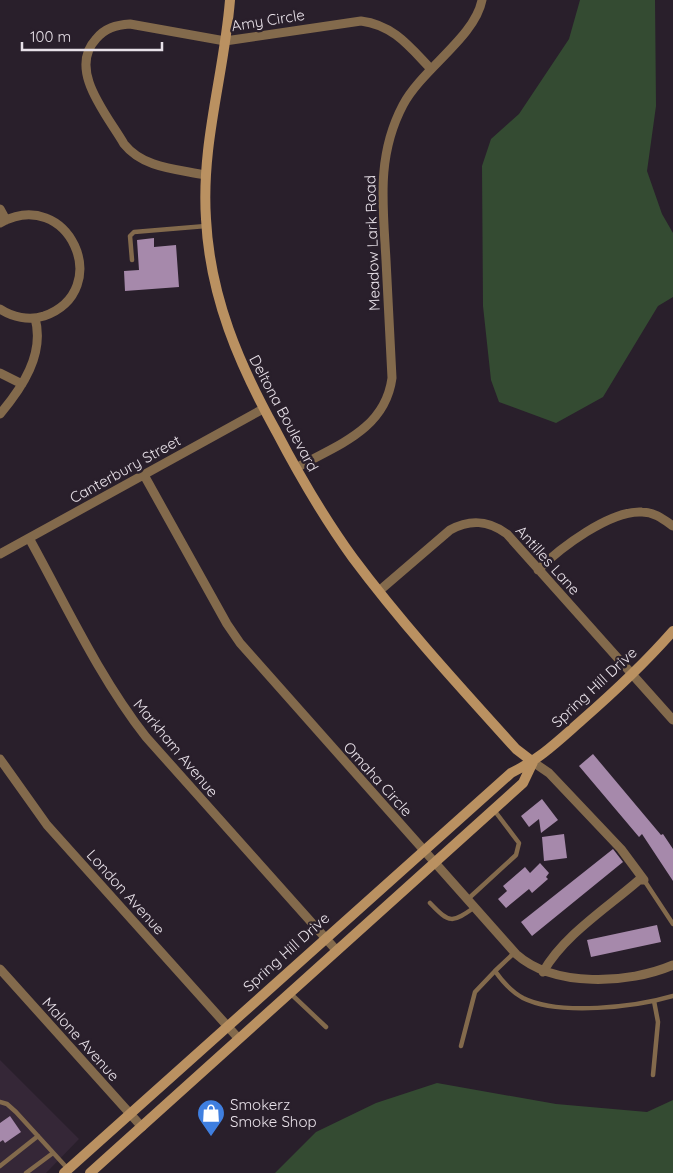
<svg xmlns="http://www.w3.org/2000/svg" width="673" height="1173" font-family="Quicksand,sans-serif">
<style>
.built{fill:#352737}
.green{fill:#344b32}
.building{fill:#a689ab}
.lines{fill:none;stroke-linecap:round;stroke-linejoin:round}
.lane{stroke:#836a4c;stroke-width:4.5}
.street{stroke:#836a4c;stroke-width:9}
.secondary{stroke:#ba9161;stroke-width:10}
.labels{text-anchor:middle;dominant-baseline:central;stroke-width:5;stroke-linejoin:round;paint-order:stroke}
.street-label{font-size:15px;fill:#e8e1e9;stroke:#291f2b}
.poi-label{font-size:15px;fill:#e8e1e9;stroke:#291f2b;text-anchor:start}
</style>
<rect width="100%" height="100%" fill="#291f2b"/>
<path class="built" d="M0 1060 79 1139 46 1173H0Z"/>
<path class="green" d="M580 0H655L656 106 647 171 662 214 673 233V297L658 306 603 397 556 423 499 402 491 380 483 306 482 166 491 139 519 114 569 39Z
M437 1083 556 1104 647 1112 673 1100V1173H275L316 1132 376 1103Z"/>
<path class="building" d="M154 238V247L176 245 179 287 125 291 124 271 139 270 137 240Z
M593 754 661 835 663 834 673 849V881L642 834 639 837 579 766Z
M542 799 558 820 541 833 539 819 529 827 521 816Z
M564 834 567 858 544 861 542 837Z
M613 849 623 862 532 936 521 922Z
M540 863 549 873 546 877 548 879 532 893 529 889 506 908 498 899 507 891 503 886 525 867 530 873Z
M657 925 661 942 591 957 587 940Z
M10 1116 21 1132 5 1143 3 1140 0 1142V1123Z"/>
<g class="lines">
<path class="lane" d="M132 260 130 236 134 232 206 226
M644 880 673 924
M468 899 516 855 519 843 494 810
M430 903C450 924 452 923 475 907
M515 952 495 971C502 981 512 992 523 998 559 1016 636 1007 673 996
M290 993 326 1027
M461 1046 475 992 495 971
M653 1075 658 1022 654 1001
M0 1102 7 1104 16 1112 68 1169
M0 1166 38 1136
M26 1173 53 1153"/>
<path class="street" d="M205 175C176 169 143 168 124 144 108 116 67 70 96 39 105 28 116 25 130 24L225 41 361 21C393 25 409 46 430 68
M0 209 6 220
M0 223C68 185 116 290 44 316 29 321 12 317 0 309
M0 373 22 384
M0 414C22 388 45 354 35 318
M296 468C337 445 385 430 392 378 390 338 388 299 386 260 383 205 376 156 403 105 422 69 475 37 482 0
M144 475 227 624 240 643 516 954C554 988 629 984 673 965
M29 538C66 605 99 677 146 737L337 951
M0 554 263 409
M538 570C560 548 610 510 642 512 654 512 663 519 673 526
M379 591 450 530C470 519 488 520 507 534L673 720
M0 759 47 825 239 1039
M533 762 549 773 621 849 644 880
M0 969 142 1127
M543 972C564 935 607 908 639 880H644"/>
<path class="secondary" d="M230 0C224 75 201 143 206 219 210 297 239 364 276 431 299 475 324 518 353 558 403 625 460 687 516 749L533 762
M64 1173 511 773C540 759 558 741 582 720 614 692 645 663 673 631
M90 1173 523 783 533 762"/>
</g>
<defs>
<g id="shop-pin" transform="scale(1.4375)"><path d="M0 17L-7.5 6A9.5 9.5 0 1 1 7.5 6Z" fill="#3f7fe0" stroke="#291f2b"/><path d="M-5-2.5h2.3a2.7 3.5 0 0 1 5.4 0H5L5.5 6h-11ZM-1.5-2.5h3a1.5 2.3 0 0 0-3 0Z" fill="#fff"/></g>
</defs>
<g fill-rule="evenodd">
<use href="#shop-pin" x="211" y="1113"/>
</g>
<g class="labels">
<g class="street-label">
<text transform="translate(268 20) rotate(-9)">Amy Circle</text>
<text transform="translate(372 243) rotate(-92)">Meadow Lark Road</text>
<text transform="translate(284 413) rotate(62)">Deltona Boulevard</text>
<text transform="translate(125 469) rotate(-29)">Canterbury Street</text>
<text transform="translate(548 560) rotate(48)">Antilles Lane</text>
<text transform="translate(594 687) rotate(-43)">Spring Hill Drive</text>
<text transform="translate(176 748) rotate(50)">Markham Avenue</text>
<text transform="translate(378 779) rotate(48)">Omaha Circle</text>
<text transform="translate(126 892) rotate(48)">London Avenue</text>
<text transform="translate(286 952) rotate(-42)">Spring Hill Drive</text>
<text transform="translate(81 1039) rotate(48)">Malone Avenue</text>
</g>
<g class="poi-label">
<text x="230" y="1104">Smokerz<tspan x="230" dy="17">Smoke Shop</tspan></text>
</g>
</g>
<path d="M22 42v8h140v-8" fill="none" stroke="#e8e1e9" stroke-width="2.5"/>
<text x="30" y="42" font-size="15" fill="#e8e1e9" stroke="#291f2b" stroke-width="4" paint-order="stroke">100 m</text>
</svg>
